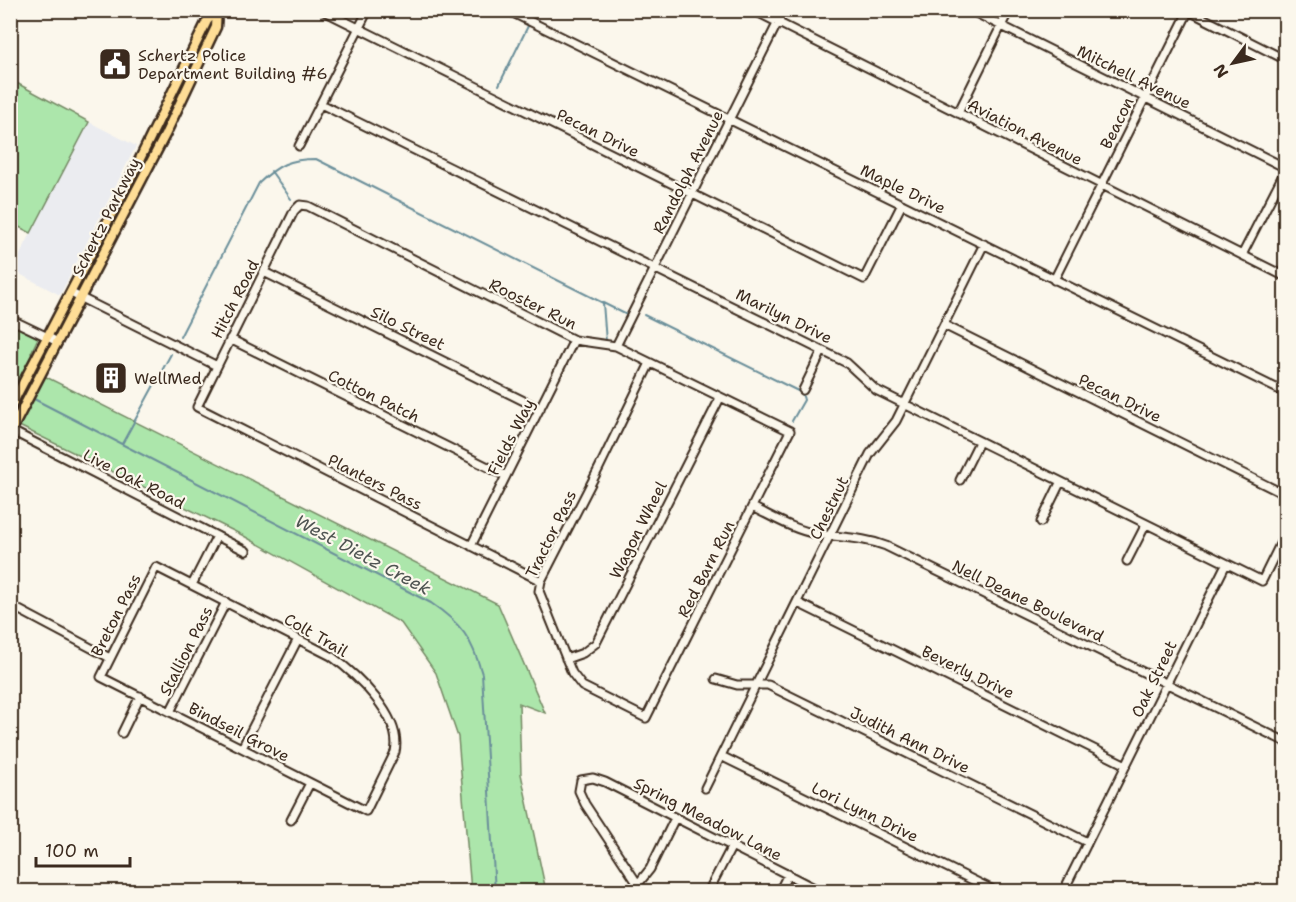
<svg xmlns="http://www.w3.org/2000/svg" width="1296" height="902" font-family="'Shantell Sans',sans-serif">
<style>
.built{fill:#ebecf0}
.green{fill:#ace6ab;stroke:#748864;stroke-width:1.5}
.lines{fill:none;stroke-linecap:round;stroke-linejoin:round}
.stream{stroke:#6b8f9a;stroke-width:2}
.minor-casing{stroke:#3b2a1e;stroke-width:11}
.major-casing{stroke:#3b2a1e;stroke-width:13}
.minor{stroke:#fbf7ec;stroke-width:7}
.major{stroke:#fedd96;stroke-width:8}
.labels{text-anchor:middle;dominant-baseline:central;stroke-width:4.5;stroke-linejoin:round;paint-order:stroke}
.poi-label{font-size:16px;fill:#3b2a1e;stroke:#fbf7ec;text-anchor:start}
.street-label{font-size:16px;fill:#3b2a1e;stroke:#fbf7ec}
.water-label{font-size:18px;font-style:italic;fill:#4f5452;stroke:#fbf7ec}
</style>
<rect width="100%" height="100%" fill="#fbf7ec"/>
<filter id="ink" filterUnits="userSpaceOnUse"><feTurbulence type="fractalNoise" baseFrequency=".0167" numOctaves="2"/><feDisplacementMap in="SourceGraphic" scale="12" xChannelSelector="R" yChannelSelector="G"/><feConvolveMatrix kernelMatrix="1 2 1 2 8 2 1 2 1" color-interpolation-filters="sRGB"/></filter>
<g filter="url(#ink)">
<path class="built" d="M89 122 136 146 60 295 12 270Z"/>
<path class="green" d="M11 80 89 122 31 233 11 223Z
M10 324 38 338 31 353 46 377 498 604 545 713 519 703 521 774 546 891H471L458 737 436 673 401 623 242 535 11 422Z"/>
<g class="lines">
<path class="stream" d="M533 17 536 10
M499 85 528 26
M271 171 291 199
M603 303 606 342
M644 315 802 393 804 400 792 421
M180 337 259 183C278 165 289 159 316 159L625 314
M32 398 431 603C462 624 472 639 482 674L495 892
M122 444 171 354"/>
<g class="minor-casing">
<path id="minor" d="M322 10 864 279 902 204
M507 10 1286 393
M753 10 1286 277
M970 10 1286 168
M1187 10 1286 60
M321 104 847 363 876 390 1262 581 1286 532
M958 113 1009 10
M299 146 368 10
M1242 255 1286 169
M264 272 540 409
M1054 280 1189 10
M71 293 217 366
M10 319 58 342
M944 325 1286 495
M230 339 506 476
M616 346 784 10
M803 390 822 351
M10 430 246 551
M960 480 979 442
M752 507C773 517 794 530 817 534 841 538 863 537 886 546L1286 742
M1041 522 1060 483
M471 546 574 340
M1127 561 1146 524
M156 567 331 656C356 674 403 717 395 752L366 811 101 677Z
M541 581 197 407 294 211 300 205 308 206 574 340 616 346 790 431 646 718 582 686 572 673 539 591 541 581 599 468 650 363
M192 585 217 536
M798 603 1126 765
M10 605 110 658
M566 659 583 653 596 643 720 398
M716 679 737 685H768L1087 842
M170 712 226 602
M122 733 140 696
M242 748 298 639
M721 756 997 892
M705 788 870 454 896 421 984 244
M291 820 310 783
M638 884 650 869 675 818
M643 892 585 804 579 791 581 780 593 778 605 782 822 892
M708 892 732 846
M779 892 788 874
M1063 892 1226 564"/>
</g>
<g class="major-casing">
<path id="major" d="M10 408 135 169 207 21 216 10
M10 433 165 135 216 27 217 10"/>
</g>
<use href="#minor" class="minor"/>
<use href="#major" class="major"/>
</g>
</g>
<defs>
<g id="civic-square" transform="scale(1.725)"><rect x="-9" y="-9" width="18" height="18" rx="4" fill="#3b2a1e" stroke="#fbf7ec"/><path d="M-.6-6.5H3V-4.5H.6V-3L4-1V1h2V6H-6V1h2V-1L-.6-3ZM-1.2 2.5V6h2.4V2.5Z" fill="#fff"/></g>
<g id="building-square" transform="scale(1.725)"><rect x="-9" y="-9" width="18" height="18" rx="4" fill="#3b2a1e" stroke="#fbf7ec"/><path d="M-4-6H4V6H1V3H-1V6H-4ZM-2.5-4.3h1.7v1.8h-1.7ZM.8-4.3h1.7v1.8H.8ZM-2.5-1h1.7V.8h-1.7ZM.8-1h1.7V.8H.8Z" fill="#fff"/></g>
</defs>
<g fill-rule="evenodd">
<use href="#civic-square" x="115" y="64"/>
<use href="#building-square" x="111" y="378"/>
</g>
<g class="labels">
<g class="poi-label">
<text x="138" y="55">Schertz Police<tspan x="138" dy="18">Department Building #6</tspan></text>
<text x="134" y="378">WellMed</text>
</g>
<g class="street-label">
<text transform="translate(1134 77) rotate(26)">Mitchell Avenue</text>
<text transform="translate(1117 123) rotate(-64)">Beacon</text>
<text transform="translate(1025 132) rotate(27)">Aviation Avenue</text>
<text transform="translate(598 133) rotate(26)">Pecan Drive</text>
<text transform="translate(688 172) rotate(-63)">Randolph Avenue</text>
<text transform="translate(903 189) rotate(26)">Maple Drive</text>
<text transform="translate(106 217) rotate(-63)">Schertz Parkway</text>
<text transform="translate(235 299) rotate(-63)">Hitch Road</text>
<text transform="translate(533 304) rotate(26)">Rooster Run</text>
<text transform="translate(784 316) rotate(26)">Marilyn Drive</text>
<text transform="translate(408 328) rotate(26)">Silo Street</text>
<text transform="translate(374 396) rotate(26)">Cotton Patch</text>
<text transform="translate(1120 398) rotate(26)">Pecan Drive</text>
<text transform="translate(511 437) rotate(-63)">Fields Way</text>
<text transform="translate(134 479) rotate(27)">Live Oak Road</text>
<text transform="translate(375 482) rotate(27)">Planters Pass</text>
<text transform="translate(829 508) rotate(-64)">Chestnut</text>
<text transform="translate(638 530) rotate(-63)">Wagon Wheel</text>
<text transform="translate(551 534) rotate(-64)">Tractor Pass</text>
<text transform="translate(706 569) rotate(-63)">Red Barn Run</text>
<text transform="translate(1028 601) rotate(26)">Nell Deane Boulevard</text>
<text transform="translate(116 615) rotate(-63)">Breton Pass</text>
<text transform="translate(316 635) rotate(30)">Colt Trail</text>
<text transform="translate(186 651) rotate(-63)">Stallion Pass</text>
<text transform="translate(968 672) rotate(26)">Beverly Drive</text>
<text transform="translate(1154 679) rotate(-64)">Oak Street</text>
<text transform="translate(239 732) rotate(27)">Bindseil Grove</text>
<text transform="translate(910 740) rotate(26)">Judith Ann Drive</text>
<text transform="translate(865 812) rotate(26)">Lori Lynn Drive</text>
<text transform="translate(708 819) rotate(27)">Spring Meadow Lane</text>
</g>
<g class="water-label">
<text transform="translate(363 555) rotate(28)">West Dietz Creek</text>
</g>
</g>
<rect width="1296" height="902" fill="none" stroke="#fbf7ec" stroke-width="36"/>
<rect x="18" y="18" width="1260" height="866" fill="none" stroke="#3b2a1e" stroke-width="2" filter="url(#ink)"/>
<g transform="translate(1233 63) rotate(237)" stroke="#fbf7ec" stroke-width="4.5" paint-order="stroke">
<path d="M0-4.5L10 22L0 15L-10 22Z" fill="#3b2a1e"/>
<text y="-9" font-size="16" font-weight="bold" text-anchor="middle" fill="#3b2a1e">N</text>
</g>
<path d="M36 857v9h94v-9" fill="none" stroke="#3b2a1e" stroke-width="3"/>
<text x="45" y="857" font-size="18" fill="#3b2a1e" stroke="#fbf7ec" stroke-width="4.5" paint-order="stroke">100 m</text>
</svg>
